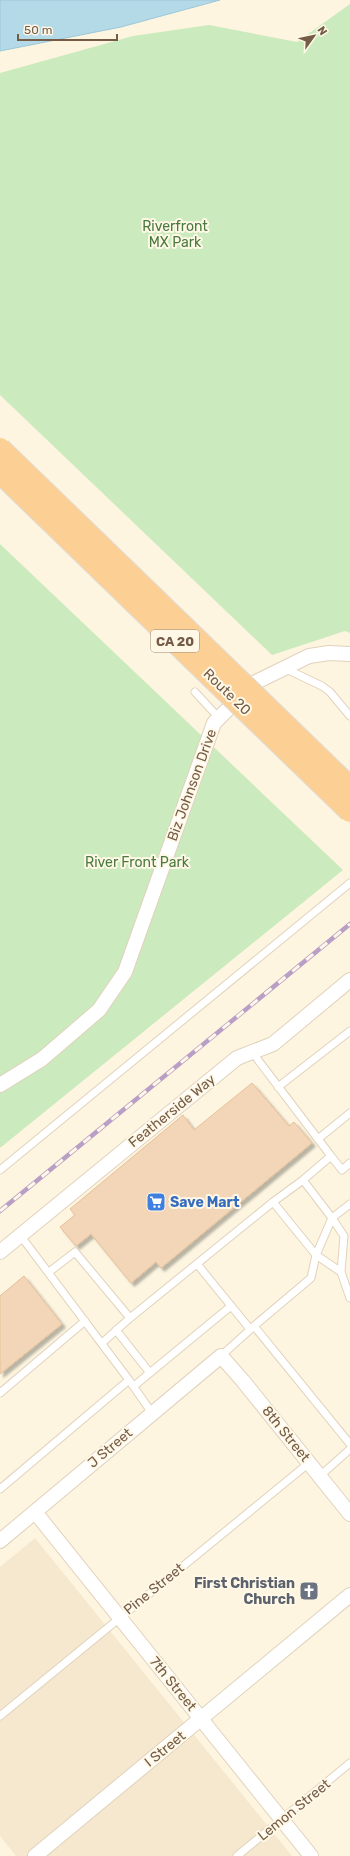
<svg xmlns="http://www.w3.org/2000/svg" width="350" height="1856" font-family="Rubik,sans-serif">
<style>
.residential{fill:#f5e8ce}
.green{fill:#cbeabe}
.water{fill:#b4d9e7;stroke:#9ac7d9}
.building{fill:#f3d6b7;stroke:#e6bf97;filter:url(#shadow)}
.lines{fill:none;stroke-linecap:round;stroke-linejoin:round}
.service-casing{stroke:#e1d2bc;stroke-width:9}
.minor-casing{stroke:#e1d2bc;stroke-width:16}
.service{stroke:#fff;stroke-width:7}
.minor{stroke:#fff;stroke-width:14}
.rail-casing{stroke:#b99fc6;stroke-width:4.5}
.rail{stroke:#fff8e7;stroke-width:3;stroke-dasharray:9;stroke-linecap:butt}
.trunk-bridge-casing{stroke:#e0dbd7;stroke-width:24;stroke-linecap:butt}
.trunk-bridge{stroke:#fcd095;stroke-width:22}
.labels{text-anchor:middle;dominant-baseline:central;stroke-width:4;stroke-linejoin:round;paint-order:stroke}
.shield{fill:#fff8e7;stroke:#9e8b77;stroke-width:1}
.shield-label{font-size:13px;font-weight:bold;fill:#745c47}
.park-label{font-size:14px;fill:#497a3e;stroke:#fff8e7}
.street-label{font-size:14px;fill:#745c47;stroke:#fff8e7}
.shop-label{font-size:14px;font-weight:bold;fill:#366cbe;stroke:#fff8e7;text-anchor:start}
.worship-label{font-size:14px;font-weight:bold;fill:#5b616d;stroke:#fff8e7;text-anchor:end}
</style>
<defs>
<filter id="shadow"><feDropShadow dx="3.5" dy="3.5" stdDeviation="1" flood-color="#0004"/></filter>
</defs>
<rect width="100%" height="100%" fill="#fdf5e0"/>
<path class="residential" d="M35 1538 292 1856H16L0 1836V1567Z"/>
<path class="green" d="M350 4V633L345 631 272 655 0 395V73L133 36 209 25 297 42Z
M0 544 343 870 0 1148Z"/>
<path class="water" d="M0 0H220L121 27 0 51Z"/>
<path class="building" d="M252 1083 289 1126 294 1122 312 1143 161 1268 156 1262 131 1283 91 1234 76 1246 60 1227 75 1215 70 1209 183 1115 194 1130Z
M24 1276 62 1324 0 1374V1296Z"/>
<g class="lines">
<g class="service-casing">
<path id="service" d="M284 668 322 686 330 692 350 716
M195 692 219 718
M252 1052 331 1156 303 1180 332 1218 350 1204
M278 1087 350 1031
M318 1139 350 1113
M331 1156 342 1170 350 1163
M0 1170 350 883
M303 1180 273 1202 316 1255 311 1278 254 1326 350 1444
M332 1218 344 1236 341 1272 316 1255Z
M20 1235 129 1380 152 1413
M197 1264 250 1329
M49 1272 75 1252 130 1318 273 1202
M341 1272 350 1298
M116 1330 150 1373
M102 1343 130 1318
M221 1356 254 1326
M134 1386 231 1306
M0 1393 85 1321
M320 1476 350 1449
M0 1489 129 1380
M0 1716 309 1463
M237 1856 350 1763"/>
</g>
<g class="minor-casing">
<path id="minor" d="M0 1085 42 1059 99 1010 125 972 214 723 254 683 309 656 329 653 350 654
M0 1252 237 1058 273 1044 350 980
M35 1512 311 1856
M0 1541 221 1356 243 1381 350 1514
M35 1856 350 1595"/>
</g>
<use href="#service" class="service"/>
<use href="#minor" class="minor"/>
<g class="rail-casing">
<path id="rail" d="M0 1211 350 924"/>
</g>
<use href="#rail" class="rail"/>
<g class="trunk-bridge-casing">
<path id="trunk-bridge" d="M0 449 350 788
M0 472 350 811"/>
</g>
<use href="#trunk-bridge" class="trunk-bridge"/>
</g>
<defs>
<g id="supermarket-square" transform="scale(1)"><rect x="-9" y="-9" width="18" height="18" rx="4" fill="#3f7fe0" stroke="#fff8e7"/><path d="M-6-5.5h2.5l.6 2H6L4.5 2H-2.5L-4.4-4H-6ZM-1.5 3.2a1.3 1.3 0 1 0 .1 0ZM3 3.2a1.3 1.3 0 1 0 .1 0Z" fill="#fff"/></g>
<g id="church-square" transform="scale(1)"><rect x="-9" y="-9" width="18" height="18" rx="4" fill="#6b7280" stroke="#fff8e7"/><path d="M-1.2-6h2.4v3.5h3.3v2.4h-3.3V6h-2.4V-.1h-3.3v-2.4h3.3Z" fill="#fff"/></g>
</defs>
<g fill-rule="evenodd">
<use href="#supermarket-square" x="156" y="1202"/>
<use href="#church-square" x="309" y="1591"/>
</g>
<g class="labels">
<rect class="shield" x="151" y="630" width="48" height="22" rx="3"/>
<g class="shield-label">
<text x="175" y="641">CA 20</text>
</g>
<g class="park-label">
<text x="175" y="226">Riverfront<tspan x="175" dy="16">MX Park</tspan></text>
<text x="137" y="862">River Front Park</text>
</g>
<g class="street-label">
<text transform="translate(227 692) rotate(44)">Route 20</text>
<text transform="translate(192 785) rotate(-70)">Biz Johnson Drive</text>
<text transform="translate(172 1111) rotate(-39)">Featherside Way</text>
<text transform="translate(286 1434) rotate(51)">8th Street</text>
<text transform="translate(110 1448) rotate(-40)">J Street</text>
<text transform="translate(154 1589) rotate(-39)">Pine Street</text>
<text transform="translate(173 1684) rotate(51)">7th Street</text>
<text transform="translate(165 1749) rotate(-39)">I Street</text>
<text transform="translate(294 1810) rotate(-39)">Lemon Street</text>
</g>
<g class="shop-label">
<text x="170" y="1202">Save Mart</text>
</g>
<g class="worship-label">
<text x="295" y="1583">First Christian<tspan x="295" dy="16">Church</tspan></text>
</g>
</g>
<g transform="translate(314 36) rotate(57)" stroke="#fff8e7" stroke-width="3" paint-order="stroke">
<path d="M0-3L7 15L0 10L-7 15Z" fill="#745c47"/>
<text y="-6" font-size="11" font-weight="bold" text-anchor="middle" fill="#745c47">N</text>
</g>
<path d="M18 34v6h99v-6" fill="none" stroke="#745c47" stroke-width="2"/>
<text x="24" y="34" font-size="12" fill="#745c47" stroke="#fff8e7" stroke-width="3" paint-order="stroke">50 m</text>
</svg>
